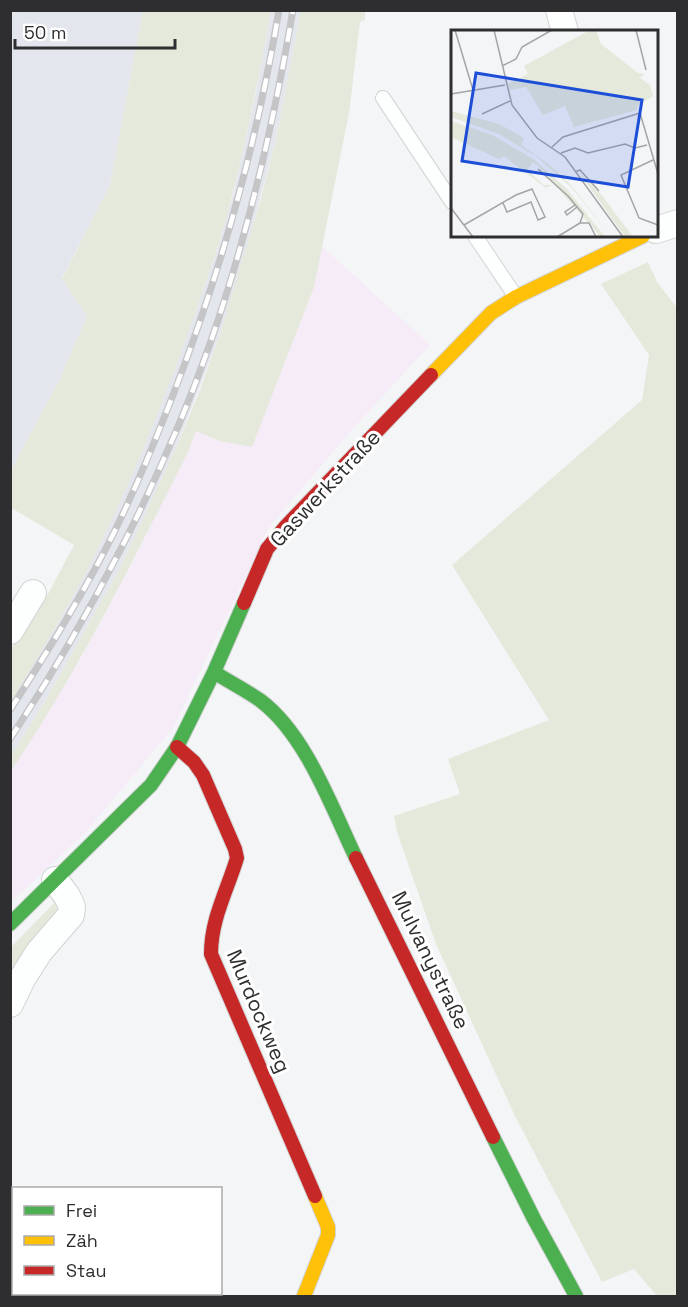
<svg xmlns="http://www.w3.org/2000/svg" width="688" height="1307" font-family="'Space Grotesk',sans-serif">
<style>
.commercial{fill:#f5ecf7}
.built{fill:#e3e6ed}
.green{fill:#e5e9db}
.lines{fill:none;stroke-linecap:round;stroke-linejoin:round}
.lane-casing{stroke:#d2d3d4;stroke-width:16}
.street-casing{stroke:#d2d3d4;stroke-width:28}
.fast-casing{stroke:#d2d3d4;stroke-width:16}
.slow-casing{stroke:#d2d3d4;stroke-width:16}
.jam-casing{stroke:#d2d3d4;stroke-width:16}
.lane{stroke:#fdfefe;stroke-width:14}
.street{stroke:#fdfefe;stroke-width:26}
.fast{stroke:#4caf50;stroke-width:14}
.slow{stroke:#ffc107;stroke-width:14}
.jam{stroke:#c62828;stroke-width:14}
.rail-casing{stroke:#c5c5c7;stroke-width:7}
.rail{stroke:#fff;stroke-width:4.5;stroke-dasharray:14;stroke-linecap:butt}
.labels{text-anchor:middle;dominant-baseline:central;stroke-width:6;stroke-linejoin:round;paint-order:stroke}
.street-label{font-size:21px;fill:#2e2e30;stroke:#fff}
.inset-road{fill:none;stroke:#a5a5a7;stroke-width:1.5}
.view{fill:#1d4ed8;fill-opacity:0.15;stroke:#1d4ed8;stroke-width:3}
.inset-edge{fill:none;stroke:#2e2e30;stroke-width:3}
</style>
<rect width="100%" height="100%" fill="#f4f5f7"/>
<path class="commercial" d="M322 246 430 345 349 433 268 529 173 728 85 833 11 902V771L81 658 127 573 188 452 196 431 220 441 310 299Z"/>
<path class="built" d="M11 11H143L110 185 62 278 87 316 59 381 11 470Z
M271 11H301L276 139 246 251 220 334 176 448 120 568 48 696 11 756 10 701 62 616 100 544 146 441 192 322 217 250 233 195 255 97Z"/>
<path class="green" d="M143 11H271C260 72 248 132 233 192 224 231 211 268 198 305 170 386 138 467 100 544 74 598 42 650 11 701V649L43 594 47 596 74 545 13 509 11 512V470L59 381 87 316 62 279 110 185Z
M301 11H365V20L360 22 349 113 314 287 252 447 220 441 196 431 188 452C133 561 79 670 11 771V756L48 696 120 568 176 448 198 395 220 334 260 202 276 139Z
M648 262 657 282 678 309 677 1296H657L634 1269 602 1282 515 1116 436 944 397 832 394 816 460 794 448 759 549 720 452 565 642 400 649 355 601 284Z
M57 900 64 906 11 993V947Z"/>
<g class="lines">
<g class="lane-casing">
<path id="lane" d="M383 98 452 202
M475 236 516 297"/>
</g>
<g class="street-casing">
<path id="street" d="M559 10 565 32
M656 230 678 223
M10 631 33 593
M10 1004 22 979 39 952 71 915 72 907 67 896 55 880
M10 1269 14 1267
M130 1294 132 1296"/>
</g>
<g class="fast-casing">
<path id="fast" d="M214 672C229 682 246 690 261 701 306 735 332 808 356 858
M10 924 151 785 177 747 214 672 244 603
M493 1137 534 1219 576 1296"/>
</g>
<g class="slow-casing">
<path id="slow" d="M431 375 491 313 516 297 643 236
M304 1296 328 1235V1227L315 1196"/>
</g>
<g class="jam-casing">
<path id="jam" d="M244 603 267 549 286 526 431 375
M177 747 194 762 203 775 235 849 237 858C227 891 211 919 211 954L315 1196
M356 858 493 1137"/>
</g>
<use href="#lane" class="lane"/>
<use href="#street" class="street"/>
<use href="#fast" class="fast"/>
<use href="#slow" class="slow"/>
<use href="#jam" class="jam"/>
<g class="rail-casing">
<path id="rail" d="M10 710C43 659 75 607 103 554 130 503 152 449 173 395 221 271 257 143 279 10
M10 739C90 617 163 478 211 341 248 234 274 122 293 10"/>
</g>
<use href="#rail" class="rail"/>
</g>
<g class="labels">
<g class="street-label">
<text transform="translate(325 488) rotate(-47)">Gaswerkstraße</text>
<text transform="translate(431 960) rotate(64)">Mulvanystraße</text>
<text transform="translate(259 1011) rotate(67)">Murdockweg</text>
</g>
</g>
<g transform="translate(451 30)">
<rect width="207" height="207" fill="#f4f5f7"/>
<path d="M139 0H145L150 14 187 43 193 44 189 48 199 55 202 66 186 76V80L123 97 114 76 92 85 75 57 59 60 57 54 77 44 73 36ZM0 81 48 94 73 108 70 115 97 134 120 155 160 207 121 158 86 127 48 104 0 87ZM0 91 41 105 82 129 116 159 154 207H150L86 135 82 132 76 140 93 155H101L95 158 105 184 95 158 53 126 48 129 0 107ZM127 141 150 164 182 207H174Z" fill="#e5e9db"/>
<path class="inset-road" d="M4 0 22 60M43 0 61 75 86 108 114 127 172 207M185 0 195 40M51 36 65 29 71 17 101 0M0 64 54 55M31 84 59 71M101 117 112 107 189 83 207 144M110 123 124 118 137 123 174 114 184 118 196 115M202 130 170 145 188 188 207 195M87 139 117 166 132 184 129 193H138L145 207M124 142 129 140 148 161M124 175 114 182 116 185 126 177M0 178 22 207M13 195 65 165 81 159 94 187 87 190 80 172 56 182 52 173M106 207 129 193"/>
<path class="view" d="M25 43 191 70 177 157 11 131Z"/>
<rect width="207" height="207" class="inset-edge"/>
</g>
<rect width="688" height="1307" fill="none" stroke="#2e2e30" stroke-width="24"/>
<rect x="12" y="1187" width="210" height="108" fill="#ffffff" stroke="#ababac" stroke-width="1.5"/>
<rect x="24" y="1206" width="30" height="9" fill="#4caf50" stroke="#ababac" stroke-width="1.5"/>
<text x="66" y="1217" font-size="18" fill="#2e2e30">Frei</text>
<rect x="24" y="1236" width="30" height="9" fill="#ffc107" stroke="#ababac" stroke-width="1.5"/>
<text x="66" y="1247" font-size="18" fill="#2e2e30">Zäh</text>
<rect x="24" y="1266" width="30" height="9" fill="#c62828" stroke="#ababac" stroke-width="1.5"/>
<text x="66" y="1277" font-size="18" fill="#2e2e30">Stau</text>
<path d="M15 39v9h160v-9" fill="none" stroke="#2e2e30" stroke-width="3"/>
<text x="24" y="39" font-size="18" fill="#2e2e30" stroke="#ffffff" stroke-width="4.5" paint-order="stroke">50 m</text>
</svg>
